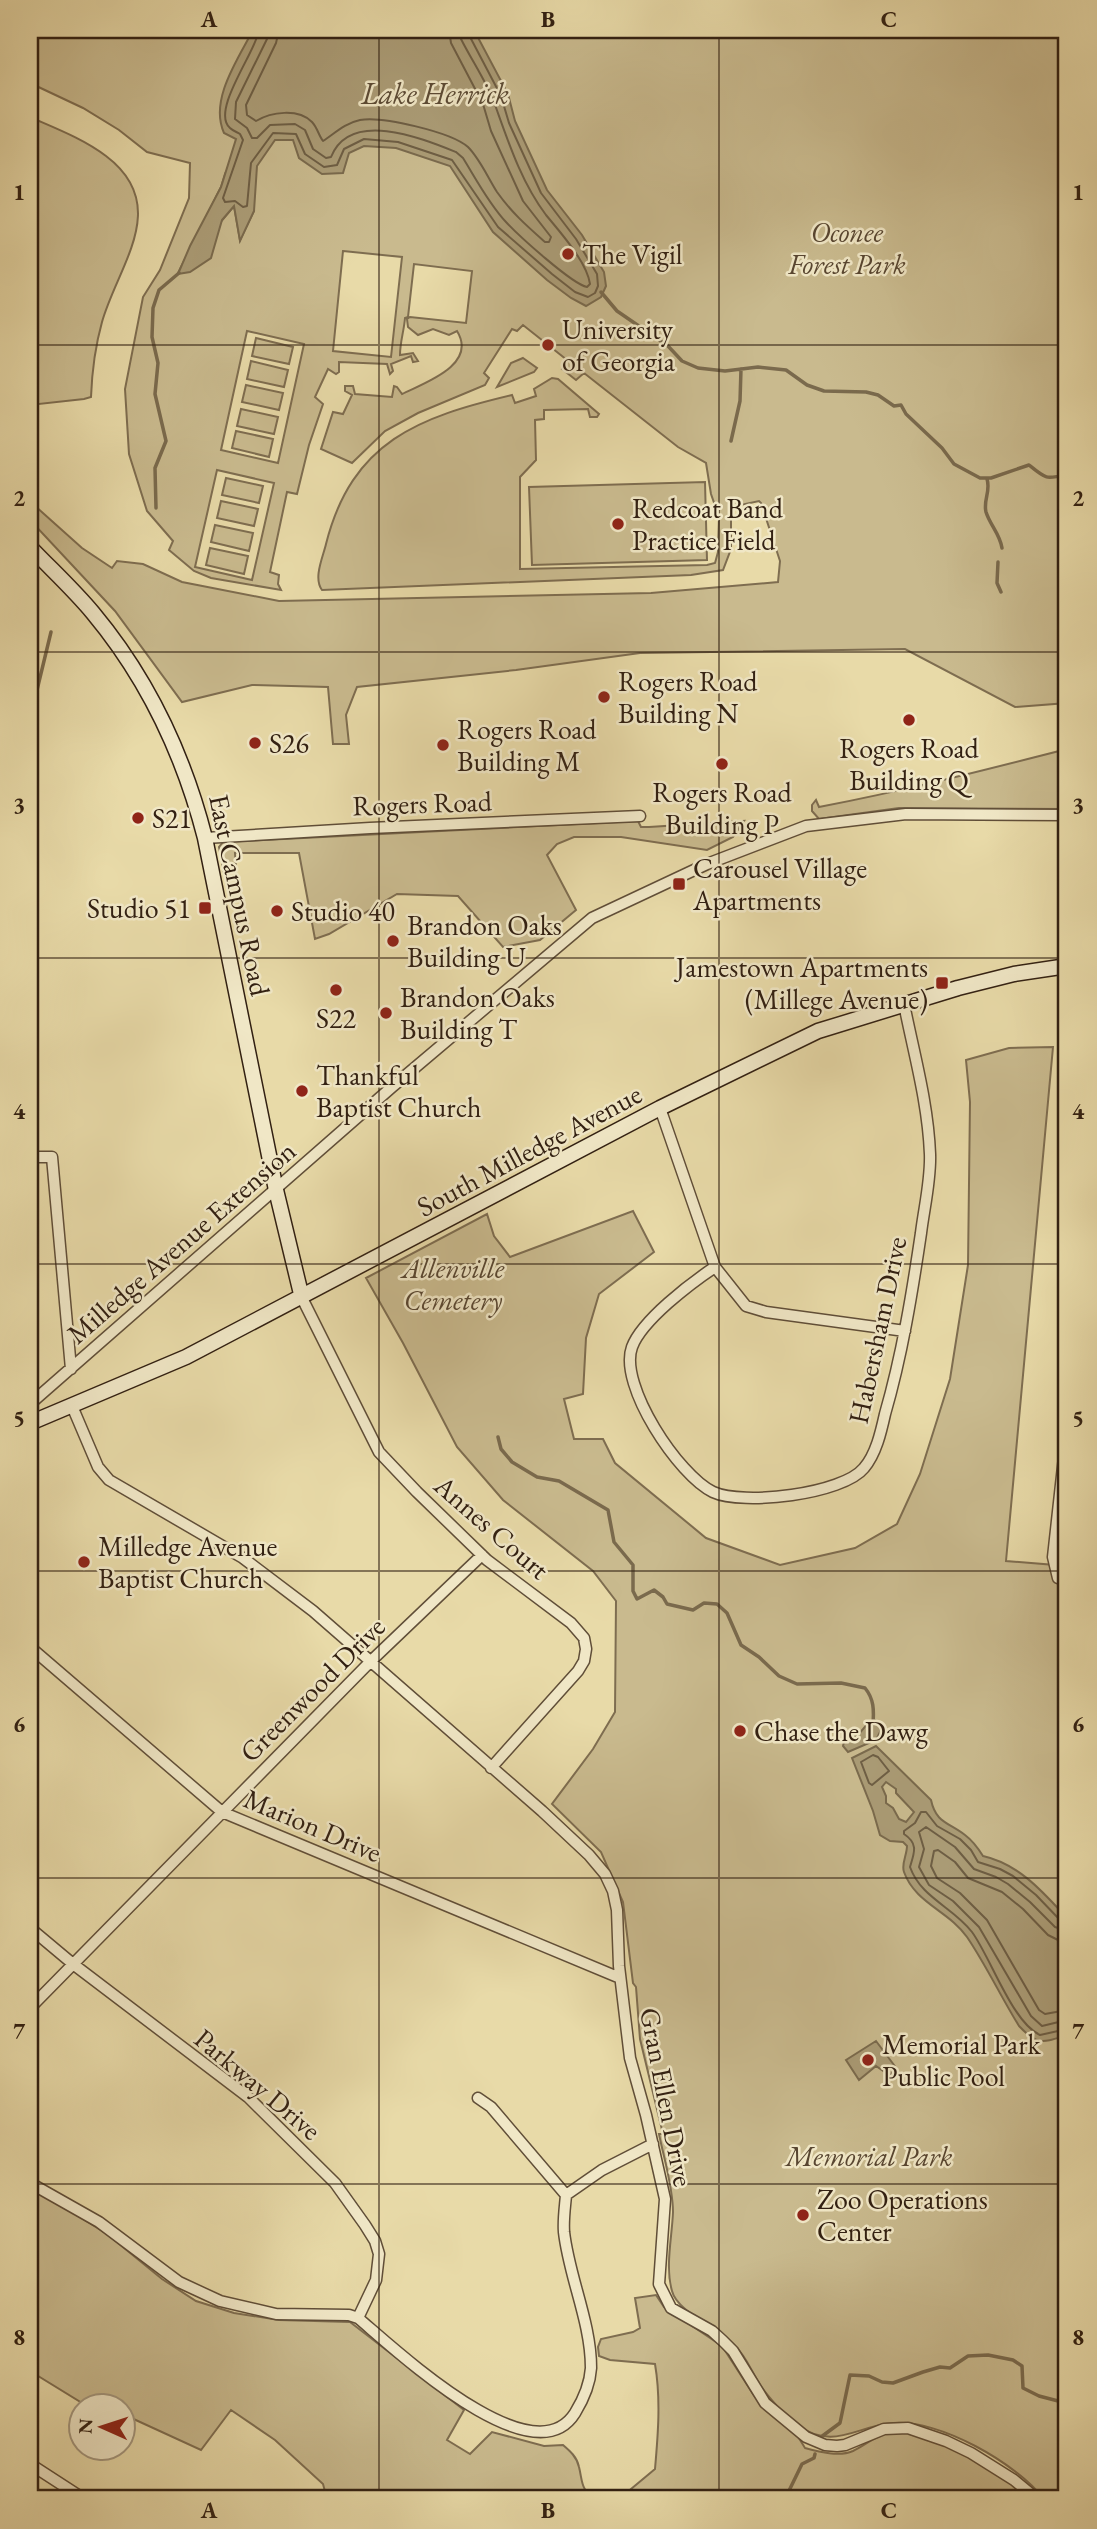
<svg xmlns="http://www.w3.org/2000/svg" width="1097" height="2529" font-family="'EB Garamond',serif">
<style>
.green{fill:#c9ba8e;stroke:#7e6d50;stroke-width:2;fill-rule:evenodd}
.water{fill:#aa9b75;stroke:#7a6a4d;stroke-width:2;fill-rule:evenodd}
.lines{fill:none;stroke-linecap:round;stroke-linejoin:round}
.shore{stroke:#6e5e44;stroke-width:2}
.stream{stroke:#7a6a4d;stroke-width:3.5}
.minor-casing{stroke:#604e38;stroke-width:13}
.secondary-casing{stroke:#322012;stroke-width:17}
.minor{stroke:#f0e7c6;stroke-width:10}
.secondary{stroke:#f0e7c6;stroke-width:14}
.grid{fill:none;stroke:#322012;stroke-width:2;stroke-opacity:0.55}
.poi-dot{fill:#8f2418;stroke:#f0e7c6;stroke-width:2.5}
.labels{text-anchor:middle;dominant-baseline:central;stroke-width:5;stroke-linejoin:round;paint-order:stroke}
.park-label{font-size:28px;font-style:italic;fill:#584631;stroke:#f0e7c6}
.poi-label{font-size:28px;fill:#322012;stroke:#f0e7c6;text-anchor:start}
.street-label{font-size:28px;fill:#322012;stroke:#f0e7c6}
.water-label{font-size:30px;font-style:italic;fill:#5c4b35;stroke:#f0e7c6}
.neatline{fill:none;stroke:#322012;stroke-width:2.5}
.grid-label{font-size:23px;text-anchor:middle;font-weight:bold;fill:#322012}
</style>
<rect width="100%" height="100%" fill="#e8daa8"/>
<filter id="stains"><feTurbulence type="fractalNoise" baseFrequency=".00286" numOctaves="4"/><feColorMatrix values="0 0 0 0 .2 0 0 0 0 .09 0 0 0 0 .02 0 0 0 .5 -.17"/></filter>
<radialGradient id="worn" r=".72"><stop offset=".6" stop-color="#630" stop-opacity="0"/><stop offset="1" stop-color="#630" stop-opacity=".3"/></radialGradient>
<path class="green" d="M31 30H1067V703L1015 707 905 649 640 653 516 670 357 687 346 715 349 744H333L328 687 252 685 182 702 115 611 30 520 34 505 82 548 112 568 117 561 143 564 182 582 279 601 651 593 778 582 780 561 761 503 759 501 731 507V549L723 570 691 575 322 590C313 578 323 557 326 544 352 441 419 417 512 395L515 403 536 396 534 389 552 378 558 379 599 414 597 417H590L588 409 544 410V419L535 420 536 460 520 477V569L707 565 715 563 718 552 719 517 711 494 706 463 678 447 584 373 576 380 562 369 567 360 523 325 517 331 512 329 484 373 489 378 485 385 418 413 385 431 352 463 321 449 333 412 343 414 352 395 345 391V386H353L355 394 392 397 394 386 397 387 402 394C424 383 478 365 457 331L449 335 433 329 418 335 408 327 407 319 410 317 466 323 472 271 414 264 408 317 405 318C404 331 400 342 400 355L413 353 418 361 413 362 411 356 391 364 393 371 390 374 387 364 339 362V372L336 374 328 369 315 397 323 404 309 445 297 494 287 492 270 572 279 575 278 584 281 590 211 578 194 571 169 550 173 541 147 511 129 454 125 389 143 297 160 270 189 198 190 163 147 152 119 130 83 108 30 83ZM225 174 254 211 240 240 234 206 178 273 221 187ZM343 251 402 257 391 357 333 351ZM247 331 304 344 278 463 221 450ZM217 470 274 483 252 580 195 567Z
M30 117C55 128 84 139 106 156 172 206 118 265 102 322 95 347 92 371 91 397L84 399 30 405Z
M256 338 293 347 289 364 252 356Z
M523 358 537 368 534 372 497 387 511 363Z
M251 361 288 370 284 387 247 379Z
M246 385 283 393 279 410 242 402Z
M241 409 278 417 274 434 237 426Z
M236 431 273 439 269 457 232 448Z
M226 478 263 486 259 503 222 495Z
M705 482 707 560 532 565 529 487Z
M221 501 258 509 254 526 217 518Z
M215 525 253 533 249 551 211 542Z
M210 548 248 556 244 574 206 565Z
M1067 749V809L899 808 819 819 812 811V805L816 800 819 807C903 791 985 770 1067 749Z
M638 821 641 827H649L744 821 733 837 707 850 621 837H574L557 844 547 855 576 910 540 940 503 947 458 896 397 894 329 934 315 939 299 853H235L236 869 224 873 219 847 223 842Z
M1053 1047 1006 1561 1067 1566V2499H1044C1016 2463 939 2419 893 2423 856 2426 834 2451 797 2425 786 2417 764 2393 758 2381 751 2370 745 2355 735 2346 720 2329 677 2312 672 2291 665 2266 672 2238 673 2212 673 2187 664 2159 659 2134H663L640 2039 636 1987 633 1983 623 1902 601 1852 552 1804 593 1749 615 1712 616 1601 593 1571 503 1500 457 1447 403 1343 366 1278 487 1214 494 1236 510 1257 633 1211 654 1252 599 1294 586 1338 583 1394 564 1399 574 1439H603L615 1463 706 1538 780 1565 855 1548 897 1524 920 1474 950 1379 968 1265 970 1102 966 1060 1009 1048Z
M30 2188 48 2197 107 2234 162 2279 196 2301 234 2313 279 2320 350 2322 464 2410 447 2440 470 2454 492 2432 544 2446 563 2445C570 2451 577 2457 579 2467 583 2483 580 2491 598 2499H327L323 2484 275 2440 231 2410 201 2450 127 2416 123 2419 122 2406H87L30 2371Z
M656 2295 664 2307 722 2346 753 2394 766 2410 797 2435 805 2448C820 2452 839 2457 853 2451 866 2445 877 2434 892 2432 932 2428 1001 2474 1031 2499H619L655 2469C658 2435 661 2399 655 2364L610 2360 599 2356 598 2347 601 2339 633 2332 640 2328 635 2298Z"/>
<path class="water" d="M253 30H474L508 94 515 121 547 190 582 235 604 272 606 286 601 297 586 306 571 298 547 280 493 232 450 166 396 148 364 146 349 153 343 173 322 174 299 158 293 140H275L257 166 254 211 240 241 234 206 222 220 211 258 190 272 178 274 190 246 221 187 236 139 224 133C209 100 238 59 253 30Z
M874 1720 880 1723V1732L876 1740 848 1752 843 1746 844 1742 858 1735 869 1722Z
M876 1746 931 1800C936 1823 948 1822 965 1835 973 1841 978 1848 983 1856 1019 1864 1043 1892 1067 1918V2035C1042 2043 1038 2046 1019 2026 1001 1997 986 1965 967 1937 949 1911 915 1903 904 1872 901 1864 907 1855 907 1846L903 1842 890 1841 880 1835 873 1811 852 1758ZM886 1782 896 1789V1793L914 1812 906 1822 899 1819 893 1808 886 1803V1796L882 1787Z
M876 2041 897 2069 889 2075 876 2066 859 2080 846 2060Z"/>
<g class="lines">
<path class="shore" d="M259 30C257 50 210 111 230 128 233 131 237 132 240 134L243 140 223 198 225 202 235 201 243 207 247 206 251 163 273 133 296 134 305 154 324 167 337 165 344 149 364 139 398 142 452 160 498 227 552 274 575 292 588 297 595 293 598 286 597 274 576 239 541 193 509 123 501 96 469 35 468 30
M268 30 267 39 236 102 235 119 247 128 252 138H257L270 125 295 124 305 130 313 149 326 158 331 157C350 109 421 138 456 152L463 158C476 179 489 204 506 222 519 236 572 284 587 287L590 284C587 262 560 232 546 215 521 182 508 141 494 102 487 83 471 59 461 39L460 30
M279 30 276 43 246 105 247 115 256 121C271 112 298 108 312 122 317 127 319 136 323 141 334 134 345 123 360 120 382 116 451 132 468 147 480 159 488 178 497 192 511 212 527 226 545 242H549L551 237 523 201 491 131 483 104 451 43 449 30
M873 1755 878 1757 889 1771 872 1785 869 1783 861 1762Z
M1067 1922 1060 1920 1036 1895 1013 1876 1000 1869 978 1862 971 1850 960 1839 937 1826 926 1812H921L915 1823 904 1831V1834C919 1844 914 1853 910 1867 921 1898 953 1907 972 1932 991 1958 1012 2022 1040 2035L1067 2029
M1067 1931 1055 1927 1030 1902 1008 1884 996 1877 974 1869 955 1847 926 1827 919 1832 924 1849 919 1867 929 1885 953 1901 979 1927 1031 2016 1042 2026 1067 2020
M1067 1941 1058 1940 1048 1935 1023 1909 1002 1892 968 1878 955 1862 938 1850 934 1851 931 1866 937 1878 960 1893 987 1920 1039 2010 1045 2014 1067 2010"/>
<path class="stream" d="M601 292 617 311 668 346 682 361 698 368 725 371 758 367 786 370 807 385 824 391 866 392 878 395 894 406 901 405 906 414 942 448 954 464 980 478H991L1029 465C1046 479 1045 479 1067 475
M731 441 740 401 741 369
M987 479C991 491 983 500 986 512 990 525 1000 534 1002 548
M156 508 155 468 166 441 155 394 158 363 152 337 153 308 159 290 179 273
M998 562 997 583 1001 592
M30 719 51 632
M498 1437 501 1449 512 1462 537 1477 559 1481 608 1510 614 1542 633 1565V1591L637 1599 654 1590 663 1597 667 1604 693 1610 704 1603 717 1604 727 1613 741 1645 759 1657 779 1676 797 1684 841 1683 865 1688C874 1699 874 1710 873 1724
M821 2437 840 2423 850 2375 869 2376 882 2382 893 2383 923 2372 940 2367 950 2368 968 2356 988 2355 1013 2360 1022 2366 1023 2388 1039 2396 1062 2402 1065 2407 1064 2417 1067 2421
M785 2499 802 2464 814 2458 815 2454"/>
<g class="minor-casing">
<path id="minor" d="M205 838 370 828 640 816
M660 1108 715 1267 746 1306 766 1312 905 1331
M30 1157H52L71 1369
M715 1267C691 1283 642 1320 632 1347 618 1385 679 1476 713 1492 743 1506 843 1494 864 1468 876 1454 881 1432 885 1414 902 1355 912 1294 921 1233 924 1208 931 1180 930 1154 928 1103 914 1054 904 1004
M302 1298 379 1452 417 1492 487 1560 571 1623 584 1638 586 1649 584 1661 578 1671 491 1768
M30 1404 392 1087 592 918 707 864 806 826 906 814 1067 815
M72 1406 98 1467 109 1480 243 1558 313 1611 542 1811 589 1855 605 1874 613 1891 617 1910 619 1966 630 2058 646 2115 665 2199 659 2284 671 2308 712 2331 723 2341 733 2351 765 2403 806 2437 825 2445 837 2446 845 2445 884 2429 908 2428 946 2441 971 2453 1014 2480 1037 2499
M1058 1578 1053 1557 1067 1430
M30 1647 222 1812 620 1978
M30 1928 73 1964 248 2097 335 2183 365 2225 375 2241 379 2254 376 2280 358 2318
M30 2008 371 1661 482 1555
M478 2098 491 2107 566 2195
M30 2183 99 2222 179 2282 220 2301 276 2314 349 2315 358 2318C394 2348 533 2480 575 2413 583 2400 590 2384 591 2368 591 2322 569 2277 564 2232 563 2220 565 2207 566 2195L602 2170 653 2144
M30 2464 84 2499"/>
</g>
<g class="secondary-casing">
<path id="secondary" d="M30 547C51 569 74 590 93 613 148 679 184 756 205 838L276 1190 302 1298
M30 1423 186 1357 660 1108 818 1031 958 988 1014 974 1067 966"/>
</g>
<use href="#minor" class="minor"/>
<use href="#secondary" class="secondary"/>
</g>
<path class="grid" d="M379 30V2499M719 30V2499M30 345H1067M30 652H1067M30 958H1067M30 1264H1067M30 1571H1067M30 1878H1067M30 2184H1067"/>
<g class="poi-dot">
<circle cx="568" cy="254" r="7"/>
<circle cx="548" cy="345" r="7"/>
<circle cx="618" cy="524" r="7"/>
<circle cx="604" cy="697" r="7"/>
<circle cx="909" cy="720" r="7"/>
<circle cx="255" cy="743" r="7"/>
<circle cx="443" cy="745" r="7"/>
<circle cx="722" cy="764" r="7"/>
<circle cx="138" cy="818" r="7"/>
<rect x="672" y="877" width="14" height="14" rx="3.5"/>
<rect x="198" y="901" width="14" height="14" rx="3.5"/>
<circle cx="277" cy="911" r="7"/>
<circle cx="393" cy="941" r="7"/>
<rect x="935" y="976" width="14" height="14" rx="3.5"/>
<circle cx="336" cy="990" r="7"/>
<circle cx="386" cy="1013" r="7"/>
<circle cx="302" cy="1091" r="7"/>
<circle cx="84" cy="1562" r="7"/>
<circle cx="740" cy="1731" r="7"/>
<circle cx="868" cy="2060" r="7"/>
<circle cx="803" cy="2215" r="7"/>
</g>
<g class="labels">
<g class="park-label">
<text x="847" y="232">Oconee<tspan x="847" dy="32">Forest Park</tspan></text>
<text x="453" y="1268">Allenville<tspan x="453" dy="32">Cemetery</tspan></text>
<text x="869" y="2156">Memorial Park</text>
</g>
<g class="poi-label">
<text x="582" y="254">The Vigil</text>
<text x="562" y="329">University<tspan x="562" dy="32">of Georgia</tspan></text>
<text x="632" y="508">Redcoat Band<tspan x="632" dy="32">Practice Field</tspan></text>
<text x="618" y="681">Rogers Road<tspan x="618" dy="32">Building N</tspan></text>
<text x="457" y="729">Rogers Road<tspan x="457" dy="32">Building M</tspan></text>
<text x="269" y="743">S26</text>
<text x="909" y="748" text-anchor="middle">Rogers Road<tspan x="909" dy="32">Building Q</tspan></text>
<text x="722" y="792" text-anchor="middle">Rogers Road<tspan x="722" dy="32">Building P</tspan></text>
<text x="152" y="818">S21</text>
<text x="693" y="868">Carousel Village<tspan x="693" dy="32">Apartments</tspan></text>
<text x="191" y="908" text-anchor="end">Studio 51</text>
<text x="291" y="911">Studio 40</text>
<text x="407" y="925">Brandon Oaks<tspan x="407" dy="32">Building U</tspan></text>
<text x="928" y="967" text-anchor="end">Jamestown Apartments<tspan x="928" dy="32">(Millege Avenue)</tspan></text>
<text x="400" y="997">Brandon Oaks<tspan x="400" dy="32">Building T</tspan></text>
<text x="336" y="1018" text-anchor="middle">S22</text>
<text x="316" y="1075">Thankful<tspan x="316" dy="32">Baptist Church</tspan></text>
<text x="98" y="1546">Milledge Avenue<tspan x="98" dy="32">Baptist Church</tspan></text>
<text x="754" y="1731">Chase the Dawg</text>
<text x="882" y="2044">Memorial Park<tspan x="882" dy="32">Public Pool</tspan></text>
<text x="817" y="2199">Zoo Operations<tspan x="817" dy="32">Center</tspan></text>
</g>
<g class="street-label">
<text transform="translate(422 803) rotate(-2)">Rogers Road</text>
<text transform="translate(240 895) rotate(78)">East Campus Road</text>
<text transform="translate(529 1150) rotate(-28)">South Milledge Avenue</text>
<text transform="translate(181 1242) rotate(-41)">Milledge Avenue Extension</text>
<text transform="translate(877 1330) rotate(-78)">Habersham Drive</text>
<text transform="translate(492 1527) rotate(41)">Annes Court</text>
<text transform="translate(312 1689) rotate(-45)">Greenwood Drive</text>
<text transform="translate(313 1825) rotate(23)">Marion Drive</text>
<text transform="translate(258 2084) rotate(40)">Parkway Drive</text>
<text transform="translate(667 2097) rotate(79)">Gran Ellen Drive</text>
</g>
<g class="water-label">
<text x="435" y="93">Lake Herrick</text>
</g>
</g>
<rect width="1097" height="2529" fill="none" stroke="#e8daa8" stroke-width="77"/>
<g transform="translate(102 2427) rotate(273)"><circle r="33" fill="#f0e7c6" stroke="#a4977e" stroke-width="2"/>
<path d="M0-5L12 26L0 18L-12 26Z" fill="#8f2418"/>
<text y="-10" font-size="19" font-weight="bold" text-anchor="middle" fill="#322012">N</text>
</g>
<rect x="38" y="38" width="1020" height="2452" class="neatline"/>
<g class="grid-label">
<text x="209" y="27">A</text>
<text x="548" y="27">B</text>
<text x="889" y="27">C</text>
<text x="19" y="200">1</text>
<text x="1078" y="200">1</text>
<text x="19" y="506">2</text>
<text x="1078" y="506">2</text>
<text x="19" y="813">3</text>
<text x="1078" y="813">3</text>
<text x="19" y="1119">4</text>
<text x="1078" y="1119">4</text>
<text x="19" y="1426">5</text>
<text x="1078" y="1426">5</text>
<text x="19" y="1732">6</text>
<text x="1078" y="1732">6</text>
<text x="19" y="2039">7</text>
<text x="1078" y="2039">7</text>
<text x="19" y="2345">8</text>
<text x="1078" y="2345">8</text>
<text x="209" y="2518">A</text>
<text x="548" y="2518">B</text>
<text x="889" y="2518">C</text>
</g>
<rect width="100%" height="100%" filter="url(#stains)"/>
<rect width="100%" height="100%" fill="url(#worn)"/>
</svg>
